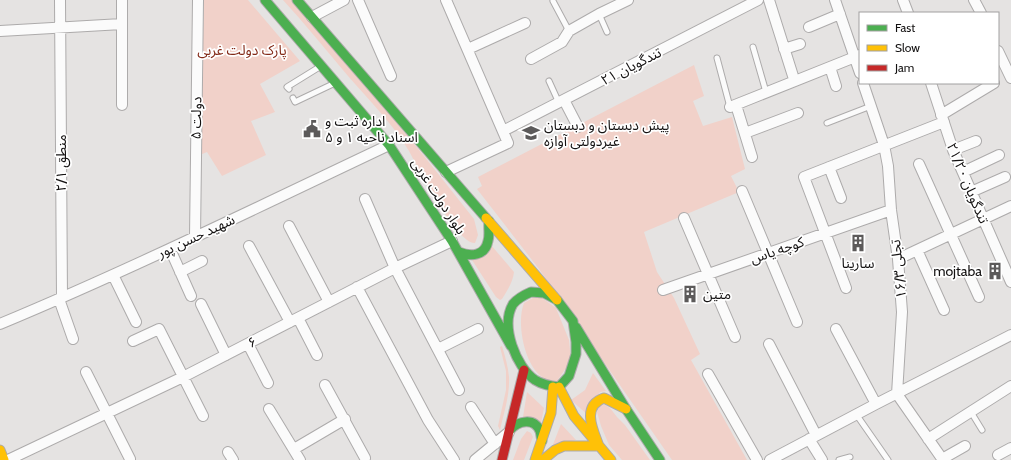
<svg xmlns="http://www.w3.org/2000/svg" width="1011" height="460" font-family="Cabin,'Noto Sans Arabic',sans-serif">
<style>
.green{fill:#f1d1c9}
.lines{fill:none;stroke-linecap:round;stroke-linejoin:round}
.lane-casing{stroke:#adabab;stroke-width:7}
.street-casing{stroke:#adabab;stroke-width:12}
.fast-casing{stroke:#adabab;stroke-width:11}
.slow-casing{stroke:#adabab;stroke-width:11}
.jam-casing{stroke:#adabab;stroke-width:11}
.lane{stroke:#fbfbfb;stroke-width:5}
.street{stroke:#fbfbfb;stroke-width:10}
.fast{stroke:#4caf50;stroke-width:9}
.slow{stroke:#ffc107;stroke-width:9}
.jam{stroke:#c62828;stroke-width:9}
.labels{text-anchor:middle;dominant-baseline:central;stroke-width:3.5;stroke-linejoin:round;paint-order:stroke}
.park-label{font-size:14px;fill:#832a18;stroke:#fff}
.street-label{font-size:14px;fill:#131111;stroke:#fff}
.poi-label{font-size:14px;fill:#131111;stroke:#fff;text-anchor:start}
</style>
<rect width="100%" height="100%" fill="#e5e3e2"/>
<path class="green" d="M204 0H248L300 61 260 84 275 112 251 121 266 155 222 176 207 152 200 155Z
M283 0H295L424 156 474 219 478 235 475 243C457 244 418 168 409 151 394 125 368 99 348 76 326 50 305 24 283 0Z
M694 65 704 96 693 101 703 126 732 117 745 169 731 176 739 192 644 232 657 272 674 298 700 354 691 360 747 460H672L539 269 477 189 482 186 478 177Z
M491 245 514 272C513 282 507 291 502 299L500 300 496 297 472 260Z
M538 295 556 308 569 340 571 361 557 381C553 381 548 381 545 379 524 368 516 322 524 303Z
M502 346C505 356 508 366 509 377 510 394 504 413 500 430L498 426 506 390V371L500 347Z
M593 373 606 391 600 392 589 416 571 400 585 390Z
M527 392 544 408 541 423 523 417Z
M600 405H605L610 408 617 417 625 425 650 460H622L609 445 601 426 597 412Z
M561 424 576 440 552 447Z
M527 431 531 433 533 437 524 460H513L521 439Z"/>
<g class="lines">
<g class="lane-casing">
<path id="lane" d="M553 1 569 31
M599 14 607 32
M753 47 766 92
M717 58 730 107
M549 81 559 103
M289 89 287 87 321 66
M293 98 295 102 335 83
M827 123 871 106
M971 412 982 430
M856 414 888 460
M839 460 850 457"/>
</g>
<g class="street-casing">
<path id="street" d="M60 0 62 298
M358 0 391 76
M446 0 508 143 446 172
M769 0 793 76
M835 0 860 73
M903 0 908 13
M974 0 981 13
M312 17 344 0
M809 27 840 14
M0 31 122 24
M468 49 525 23
M784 49 800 44
M998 51 1011 78
M531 59 562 42 569 31 599 14 628 0
M830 67 836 86
M863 83 884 145 888 166 891 210 898 259 902 312 897 394
M931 83 953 150 1011 282
M564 100 578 127
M122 105V0
M736 105 752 157
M730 107 860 55
M941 115 994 83
M503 131 758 0
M745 133 798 113
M953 150 976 141
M919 164 979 297
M829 167 841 198
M963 172 999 155
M742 191 797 322
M971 192 1005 177
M365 199 395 268 459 390
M684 218 735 337
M289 226 329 302
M195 237 198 0
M249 246 290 322
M170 249 191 296
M917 250 944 310
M898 259 1011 206
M180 272 202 261
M113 275 136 322
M357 287 428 420 454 460
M846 288 804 177 944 122
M663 290 891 210
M59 299 73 339
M201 304 226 355
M298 318 317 355
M0 324C132 269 260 206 389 145
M836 329 876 404
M133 341 159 329 203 416
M248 344 268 383
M769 344 816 435
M438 349 478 329
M86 372 130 459
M708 374 757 460
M325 385 365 458
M897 394 943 460
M471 407 495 444
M269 409 300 460
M809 439 822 460
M928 439 1011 386
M294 449 345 419
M228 452 233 460
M998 455 1011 448
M942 459 965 446
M8 460 183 377 395 268 452 241
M475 460 509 432
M770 460 876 404 1011 335"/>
</g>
<g class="fast-casing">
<path id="fast" d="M265 0 389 145 452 241 511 346
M297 0 486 218
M459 252C471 257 485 256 488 241 490 235 488 228 489 221
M531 292 544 293 557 300 573 321 576 342V354L569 376 559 387C550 386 543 385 535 380 516 367 500 326 513 304 518 298 524 295 531 292Z
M576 327 626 409 660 460
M510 430C518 421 534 417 540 431 541 434 541 438 542 441"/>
</g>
<g class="slow-casing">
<path id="slow" d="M486 218 557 300
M559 387 574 416 611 460
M0 450 4 460
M535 460 551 413 553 387
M543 460 555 450 564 446H599C593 430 581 406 604 398L626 409"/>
</g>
<g class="jam-casing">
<path id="jam" d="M502 460 524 370"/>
</g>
<use href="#lane" class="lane"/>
<use href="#street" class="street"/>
<use href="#fast" class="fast"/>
<use href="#slow" class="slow"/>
<use href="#jam" class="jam"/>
</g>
<defs>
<g id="civic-bare" transform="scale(1.38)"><path d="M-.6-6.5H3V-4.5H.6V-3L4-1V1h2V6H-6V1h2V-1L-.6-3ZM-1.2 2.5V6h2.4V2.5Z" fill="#5c5a5a" stroke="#fff" stroke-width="2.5" paint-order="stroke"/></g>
<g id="school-bare" transform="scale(1.38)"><path d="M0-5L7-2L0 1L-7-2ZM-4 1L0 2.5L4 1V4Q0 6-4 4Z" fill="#5c5a5a" stroke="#fff" stroke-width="2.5" paint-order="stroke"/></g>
<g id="building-bare" transform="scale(1.38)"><path d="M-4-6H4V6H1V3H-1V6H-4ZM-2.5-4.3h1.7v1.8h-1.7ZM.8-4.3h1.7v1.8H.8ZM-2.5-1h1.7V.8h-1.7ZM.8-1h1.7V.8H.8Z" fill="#5c5a5a" stroke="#fff" stroke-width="2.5" paint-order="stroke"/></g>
</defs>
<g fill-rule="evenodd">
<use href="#civic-bare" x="312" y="129"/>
<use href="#school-bare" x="531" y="133"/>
<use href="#building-bare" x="858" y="243"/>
<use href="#building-bare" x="995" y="271"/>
<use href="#building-bare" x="690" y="294"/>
</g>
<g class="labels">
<g class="park-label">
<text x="242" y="50">پارک دولت غربی</text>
</g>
<g class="street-label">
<text transform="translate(631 66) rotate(-27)">۲۱ تندگویان</text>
<text transform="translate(196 118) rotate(-89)">۵ دولت</text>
<text transform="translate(61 163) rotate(-90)">منطق ۲/۱</text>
<text transform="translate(968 183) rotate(67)">۲۱/۲۰ تندگویان</text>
<text transform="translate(439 196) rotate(57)">بلوار دولت غربی</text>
<text transform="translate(196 236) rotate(-25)">شهید حسن پور</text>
<text transform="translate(777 250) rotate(-19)">کوچه یاس</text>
<text transform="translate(898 269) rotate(-96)">۱۶/۳ تجلی</text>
<text transform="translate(252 342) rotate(-27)">۶</text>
</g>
<g class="poi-label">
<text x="325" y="121">اداره ثبت و<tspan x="325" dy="16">اسناد ناحیه ۱ و ۵</tspan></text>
<text x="544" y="125">پیش دبستان و دبستان<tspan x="544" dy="16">غیردولتی آوازه</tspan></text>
<text x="858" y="263" text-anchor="middle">سارینا</text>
<text x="982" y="271" text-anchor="end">mojtaba</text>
<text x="703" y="294">متین</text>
</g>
</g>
<rect x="859" y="12" width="140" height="72" fill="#ffffff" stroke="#a1a0a0"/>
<rect x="867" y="25" width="20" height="6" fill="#4caf50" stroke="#a1a0a0"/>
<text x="895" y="32" font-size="12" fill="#131111">Fast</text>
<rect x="867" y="45" width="20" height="6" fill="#ffc107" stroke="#a1a0a0"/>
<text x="895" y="52" font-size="12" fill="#131111">Slow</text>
<rect x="867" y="65" width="20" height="6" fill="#c62828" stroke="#a1a0a0"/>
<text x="895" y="72" font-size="12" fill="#131111">Jam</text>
</svg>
